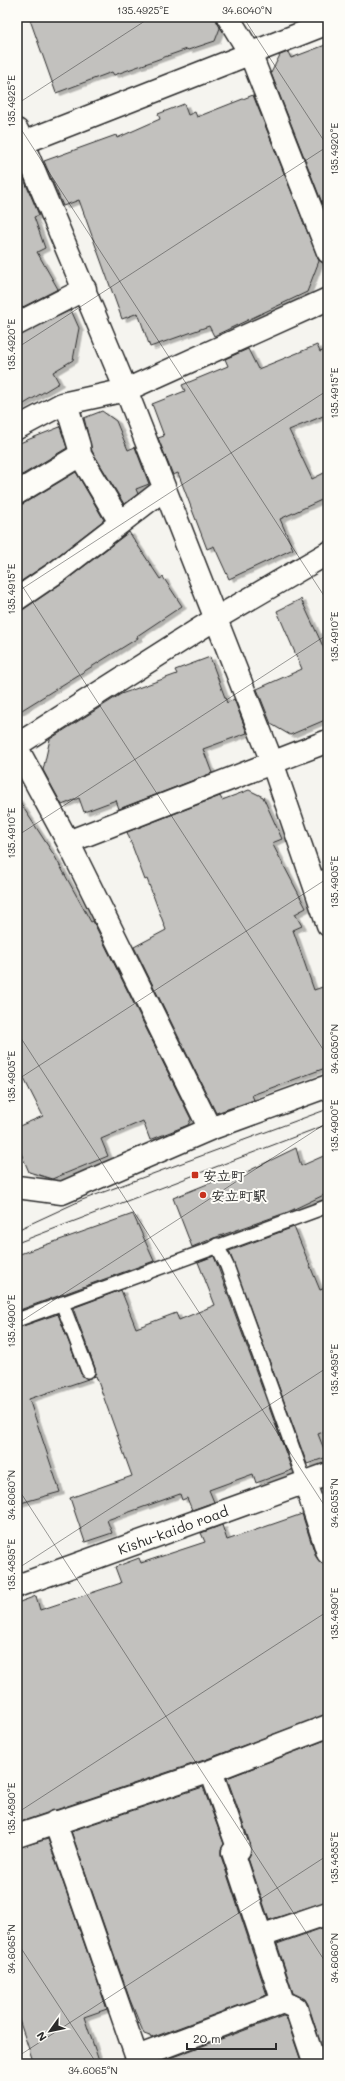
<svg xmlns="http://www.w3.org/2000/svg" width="345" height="2081" font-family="Mali,'Klee One',sans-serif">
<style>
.building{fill:#c2c1be;stroke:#2b2b2b;filter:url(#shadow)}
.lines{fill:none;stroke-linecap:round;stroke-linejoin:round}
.service-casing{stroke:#2b2b2b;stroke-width:16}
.minor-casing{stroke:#2b2b2b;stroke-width:25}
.service{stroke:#fdfcf7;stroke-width:13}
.minor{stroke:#fdfcf7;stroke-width:22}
.tram{stroke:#2b2b2b;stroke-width:1}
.ticks{fill:none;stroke:#2b2b2b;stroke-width:1;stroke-opacity:0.45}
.poi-dot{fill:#c8321e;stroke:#fdfcf7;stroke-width:1.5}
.labels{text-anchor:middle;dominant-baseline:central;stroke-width:4;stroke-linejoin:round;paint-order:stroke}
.poi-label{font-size:14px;font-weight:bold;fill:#2b2b2b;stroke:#fdfcf7;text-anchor:start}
.street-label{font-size:14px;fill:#2b2b2b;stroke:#fdfcf7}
.neatline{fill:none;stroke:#2b2b2b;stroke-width:1.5}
.ticks-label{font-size:10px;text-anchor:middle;fill:#2b2b2b}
</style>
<defs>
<filter id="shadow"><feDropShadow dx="4.5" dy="2.5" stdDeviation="0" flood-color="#0004"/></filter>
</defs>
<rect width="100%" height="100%" fill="#f5f4ef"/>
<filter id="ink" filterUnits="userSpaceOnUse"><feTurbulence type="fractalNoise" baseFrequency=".025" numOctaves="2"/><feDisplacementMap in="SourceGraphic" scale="8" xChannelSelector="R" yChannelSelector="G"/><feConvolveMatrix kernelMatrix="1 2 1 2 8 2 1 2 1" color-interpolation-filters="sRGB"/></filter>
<g filter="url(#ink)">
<path class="building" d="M29 17H216L220 28 215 41 188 50 187 49 114 75 112 72 56 93Z
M328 44V218L271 73 280 55 288 52 291 58Z
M253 95 319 261 307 292 214 336 209 326 150 347 138 313 122 319 79 200 63 206 44 161 116 135 117 138 160 119 158 114 184 104 188 115 195 112 197 117Z
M20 170 39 215 34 217 45 248 37 252 58 289 17 310V171Z
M71 310 79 328 73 360 53 372 59 383 17 408V336Z
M317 345 320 352 328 349V414L289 430 312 479 328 471V497L280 519 293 549 229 579 214 546 207 549 178 473 173 475 158 438 164 436 152 404 185 391 182 385 228 366 225 359 248 349 258 369Z
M102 411 116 421 128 450 135 447 149 484 136 489 138 494 124 504 92 451 84 418Z
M60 427 67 448 17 478V444Z
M76 472 104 520 51 561 17 584V505L23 504Z
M129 532 160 579 163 577 182 606 137 636 138 638 17 713V611L24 609 65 581Z
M301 599 328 657V727L325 720 290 735 271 724 257 689 302 669 277 611Z
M210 657 227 703 234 699 247 733 203 749 212 773 119 809 116 800 84 812 79 798 62 805 43 770 50 739 121 694 177 674 175 670Z
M249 790 263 797 282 839 272 843 306 908 295 914 302 926 293 930 314 990 328 985V1067L252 1095 254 1100 216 1113 134 947 166 930 147 879 145 880 127 832 220 796 222 800Z
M17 798 54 855 91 922 93 921 191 1119 188 1125 150 1140 143 1121 101 1139 108 1156 52 1179 29 1172 17 1144V1127L43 1116 17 1065Z
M296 1148 301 1166 328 1154V1193L288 1212 214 1238 192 1247 173 1198 232 1174 234 1178Z
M133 1214 154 1261 17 1311V1255Z
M294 1227 320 1290 328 1287V1430L318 1434 327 1457 307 1464 229 1251Z
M214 1256 292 1470 256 1483 253 1474 209 1490 214 1502 192 1510 187 1498 182 1500 180 1494 107 1520 112 1533 85 1542 70 1498 132 1476 96 1376 93 1377 96 1373 95 1368 73 1308 121 1290 136 1328 176 1313 179 1320 215 1305 198 1262Z
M58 1314 81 1374 88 1379 29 1399 60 1492 17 1504V1328Z
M302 1514 316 1557 320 1562 328 1565V1714L207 1759 17 1823V1603L36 1596 40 1610 121 1583 115 1567 139 1558 141 1563 205 1542 201 1533 222 1525 227 1540Z
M328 1739V1901L269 1920 248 1858 251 1853V1846L227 1778Z
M203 1787 224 1844 221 1849V1856L267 1995 151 2038 150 2036 144 2034 130 2000 71 1831Z
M48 1839 107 2009 84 2017 100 2064H34L17 2014V1848Z
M328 1926V2064H327L308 2004 305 1999 293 1993 277 1944Z
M283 2016 286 2017 302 2064H163L162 2061Z"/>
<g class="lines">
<g class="service-casing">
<path id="service" d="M314 881 328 875
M217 1245 227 1266 305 1482
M62 1303 88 1371
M17 1320 328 1206"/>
</g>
<g class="minor-casing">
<path id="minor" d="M228 17 250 53 328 252
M17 130 126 390 272 762 328 925
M17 145 328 23
M17 324 85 289
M17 428 62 404 126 390 328 299
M80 455 120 522
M17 493 80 455 79 446 66 403
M17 599 58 571 164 489
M17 745 215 619 328 553
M17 748 68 842 210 1129
M68 842 328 741
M17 1187 62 1193 210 1129 328 1086
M305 1482 328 1553
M17 1586 328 1474
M211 1771 239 1850 233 1852 283 2002 296 2008 315 2064
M55 1822 139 2064
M17 1836 211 1771 328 1726
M261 1936 328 1913
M137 2057 283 2002"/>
</g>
<use href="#service" class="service"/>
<use href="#minor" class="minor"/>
<path class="tram" d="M17 1230 82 1200 328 1109
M17 1243 328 1124"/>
</g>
</g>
<path class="ticks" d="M243 17 328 147M17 104 151 17M17 123 328 602M17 348 328 146M17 578 328 1057M17 592 328 390M17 836 328 634M17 1032 328 1511M17 1080 328 878M17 1324 328 1122M17 1487 328 1966M17 1569 328 1367M17 1813 328 1611M17 1942 97 2064M17 2057 328 1855"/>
<g class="poi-dot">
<rect x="191" y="1171" width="8" height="8" rx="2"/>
<circle cx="203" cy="1195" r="4"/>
</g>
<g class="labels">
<g class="poi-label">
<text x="203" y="1175">安立町</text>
<text x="211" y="1195">安立町駅</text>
</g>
<g class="street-label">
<text transform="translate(173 1530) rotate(-20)">Kishu-kaido road</text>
</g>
</g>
<rect width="345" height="2081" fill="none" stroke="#fdfcf7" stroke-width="44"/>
<g transform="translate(50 2031) rotate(237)" stroke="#fdfcf7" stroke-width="3" paint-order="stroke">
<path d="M0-3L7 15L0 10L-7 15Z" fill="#2b2b2b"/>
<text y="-6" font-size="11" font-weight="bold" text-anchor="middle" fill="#2b2b2b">N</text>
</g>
<path d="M187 2043v6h89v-6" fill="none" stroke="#2b2b2b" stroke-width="2"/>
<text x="193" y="2043" font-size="12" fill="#2b2b2b" stroke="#fdfcf7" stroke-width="3" paint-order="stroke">20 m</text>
<rect x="22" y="22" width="301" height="2037" class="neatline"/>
<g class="ticks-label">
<text x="143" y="14">135.4925°E</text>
<text x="247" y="14">34.6040°N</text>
<text transform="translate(11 101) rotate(-90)" y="4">135.4925°E</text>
<text transform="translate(334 149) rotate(-90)" y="4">135.4920°E</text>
<text transform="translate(11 345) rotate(-90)" y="4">135.4920°E</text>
<text transform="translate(334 393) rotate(-90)" y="4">135.4915°E</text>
<text transform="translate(11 589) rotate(-90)" y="4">135.4915°E</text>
<text transform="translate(334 637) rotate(-90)" y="4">135.4910°E</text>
<text transform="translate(11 833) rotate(-90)" y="4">135.4910°E</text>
<text transform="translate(334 882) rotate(-90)" y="4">135.4905°E</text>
<text transform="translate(334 1049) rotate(-90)" y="4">34.6050°N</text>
<text transform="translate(11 1077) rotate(-90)" y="4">135.4905°E</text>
<text transform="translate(334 1126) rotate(-90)" y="4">135.4900°E</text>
<text transform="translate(11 1321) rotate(-90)" y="4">135.4900°E</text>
<text transform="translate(334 1370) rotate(-90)" y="4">135.4895°E</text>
<text transform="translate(11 1495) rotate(-90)" y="4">34.6060°N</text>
<text transform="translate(334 1503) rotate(-90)" y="4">34.6055°N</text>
<text transform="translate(11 1565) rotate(-90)" y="4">135.4895°E</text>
<text transform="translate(334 1614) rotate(-90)" y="4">135.4890°E</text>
<text transform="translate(11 1809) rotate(-90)" y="4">135.4890°E</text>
<text transform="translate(334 1858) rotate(-90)" y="4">135.4885°E</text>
<text transform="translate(11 1949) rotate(-90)" y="4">34.6065°N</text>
<text transform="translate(334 1958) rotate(-90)" y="4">34.6060°N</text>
<text x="93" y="2074">34.6065°N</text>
</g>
</svg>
